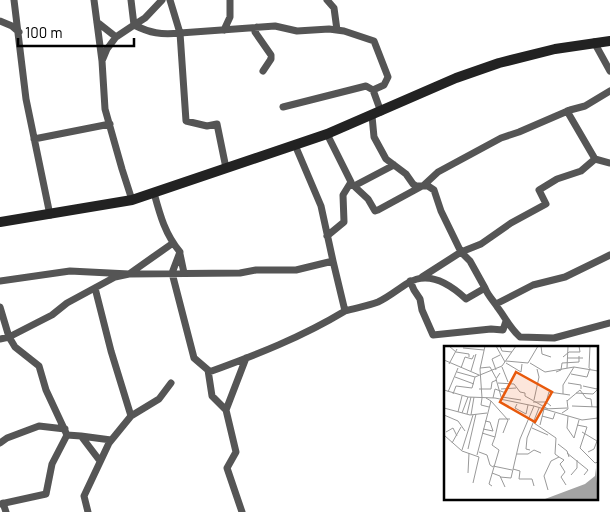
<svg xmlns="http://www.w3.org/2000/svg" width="610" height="512" font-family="Barlow,sans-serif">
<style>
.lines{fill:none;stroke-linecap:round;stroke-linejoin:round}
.street{stroke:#555;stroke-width:7}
.secondary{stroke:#222;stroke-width:10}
.inset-road{fill:none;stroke:#999;stroke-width:1}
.view{fill:#e8590c;fill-opacity:0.15;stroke:#e8590c;stroke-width:2.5}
.inset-edge{fill:none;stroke:#000;stroke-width:2.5}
</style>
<rect width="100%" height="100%" fill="#fff"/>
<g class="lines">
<path class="street" d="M14 0 26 99 50 215
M94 0 102 61
M131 0 134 25 116 37 107 49 102 61 105 109 122 169 132 200
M327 0 334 8 337 30
M0 21 12 26 19 32
M97 22 116 37
M134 25C150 33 161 35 180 33L170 0
M134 25 145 18 162 0
M257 27 255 32 271 55V59L263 71
M224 30 230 17V0
M594 42 610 71
M283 107 366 86 373 90
M372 116 374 137 386 159 406 174 413 184 416 186H428L434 190 441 211 461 252 470 261 485 288
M327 134 351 182 343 195 344 222 327 236
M34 139 110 124
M295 145 321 206 333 261
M595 159 610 163
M226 168 217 124 207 126 186 121 180 33 275 26 297 31 329 29 344 31 374 41 388 77 384 85 373 90 381 112
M351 185 354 186 394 165
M354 186 368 199 375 211 378 210 424 185 438 172 501 138 519 132 570 110 585 106 610 91
M154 193C160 215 165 234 180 252L172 273 194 358 208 370 212 396 226 410 236 452 227 468 242 512
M180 254 184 273
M422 277 461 252 481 244 511 223 546 204 539 190 557 179 581 171 595 159 567 111
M0 281 70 271 129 274 240 273 256 270H296L333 261 345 311C355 308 368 306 378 302 389 297 398 289 408 283 429 270 450 284 466 299L485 288C488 296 494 301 498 308 507 320 509 327 520 337L554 338 610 323
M410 281 414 290 420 299 422 310 433 335 491 329 503 330 506 321
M95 288 111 351 131 416
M496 304 533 285 565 277 610 255
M0 307 9 337 15 347 39 366 46 390 67 435 52 464 46 494 0 504
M0 339 9 337 52 315 67 303 115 277 129 274 173 243
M209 372C256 355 302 337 345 311
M226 410 246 358
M67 435 81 436 100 461
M81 436 111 440
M0 443 7 438 39 426 65 429
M3 503 6 512
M88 512 84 496 109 443 131 416 159 399 171 383"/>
<path class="secondary" d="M0 222 132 200 327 134 456 78 499 63 555 49 610 41"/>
</g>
<g transform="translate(444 346)">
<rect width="154" height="154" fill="#fff"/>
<path d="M152 122 154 153H101L141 138 151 130Z" fill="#a3a3a3"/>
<path class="inset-road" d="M5 0 12 6 25 8V11M52 0 61 16M56 0 58 5 68 6M97 0 98 8 107 11M19 2 40 4M119 11 125 6H136L135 0M123 12H139M0 14 35 29M62 15 84 17 94 0M62 17 77 26 78 18M86 17 101 26 130 21 119 39V48M5 18 13 3M58 21 64 36M130 21 154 25M17 22 21 11 28 13 30 9M36 22 46 21 52 32M123 22 124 0M145 22 146 0M52 24 48 13 56 9M27 25 32 8M13 26 31 31M112 26 117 24 118 17 135 16V10M56 27 52 33 58 54M127 28 143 31 146 22M11 31 30 38M54 37 70 38 76 46 81 47V50L104 63M124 37 137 39V43M139 40 153 43 154 41M35 43H47L48 36 53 34M57 43 72 42M0 44 24 51 51 52 90 60 138 74 154 72M4 46 14 22M132 47 149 48 154 43M9 48 12 40 28 42 31 31 58 20 72 0M58 51 77 54M38 52 36 23 41 0M38 52 37 59 45 61M49 52 51 43 62 47M90 54 95 31 93 23M47 55 64 74 59 87M123 55 136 44 142 52 147 53 148 61M89 56H102L107 60M73 58 71 62 82 68 84 59M101 60 105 46 126 49M128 60 154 61M0 62 26 69 43 67M14 66 18 50M18 67 24 51M118 67 124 63 123 54M23 68 27 51M0 69 14 75 21 85M27 69 30 51M98 70 109 73 111 67M124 70 123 82 130 92M90 77 112 92 111 108 115 111 107 115 100 130 104 144M96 79 100 63 123 62M133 79 143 81 136 102 151 117 154 116M88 82 104 89M39 83 49 85 46 76 41 75M2 86 9 82 13 90M138 86 153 95 150 103 144 106M38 87 51 91 48 99 55 104 45 138 48 140M1 90 18 105 35 111 29 137M51 91 55 73H66M130 92 135 74M8 97 17 81M114 98 123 105 125 111M24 103 32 68M18 104 29 69M86 104 82 103 83 92 95 62M35 106 43 109 46 119 49 121M123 107 144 124 140 129M73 108H84L90 104 97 107M33 109 47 55 42 52M115 111 120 114 116 118 121 126 117 131 122 139M49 120 68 124M69 123 76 125 75 133H88L90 140M24 127 25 107M48 127 56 130 61 141M127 129 133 122V114M56 131 67 132 76 93 90 60"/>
<path class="view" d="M72 26 108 46 91 76 56 56Z"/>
<rect width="154" height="154" class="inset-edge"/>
</g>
<path d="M18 38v8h116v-8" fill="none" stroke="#000000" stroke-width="2.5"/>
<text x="25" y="38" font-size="15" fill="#000000" stroke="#ffffff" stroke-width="4" paint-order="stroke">100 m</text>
</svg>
